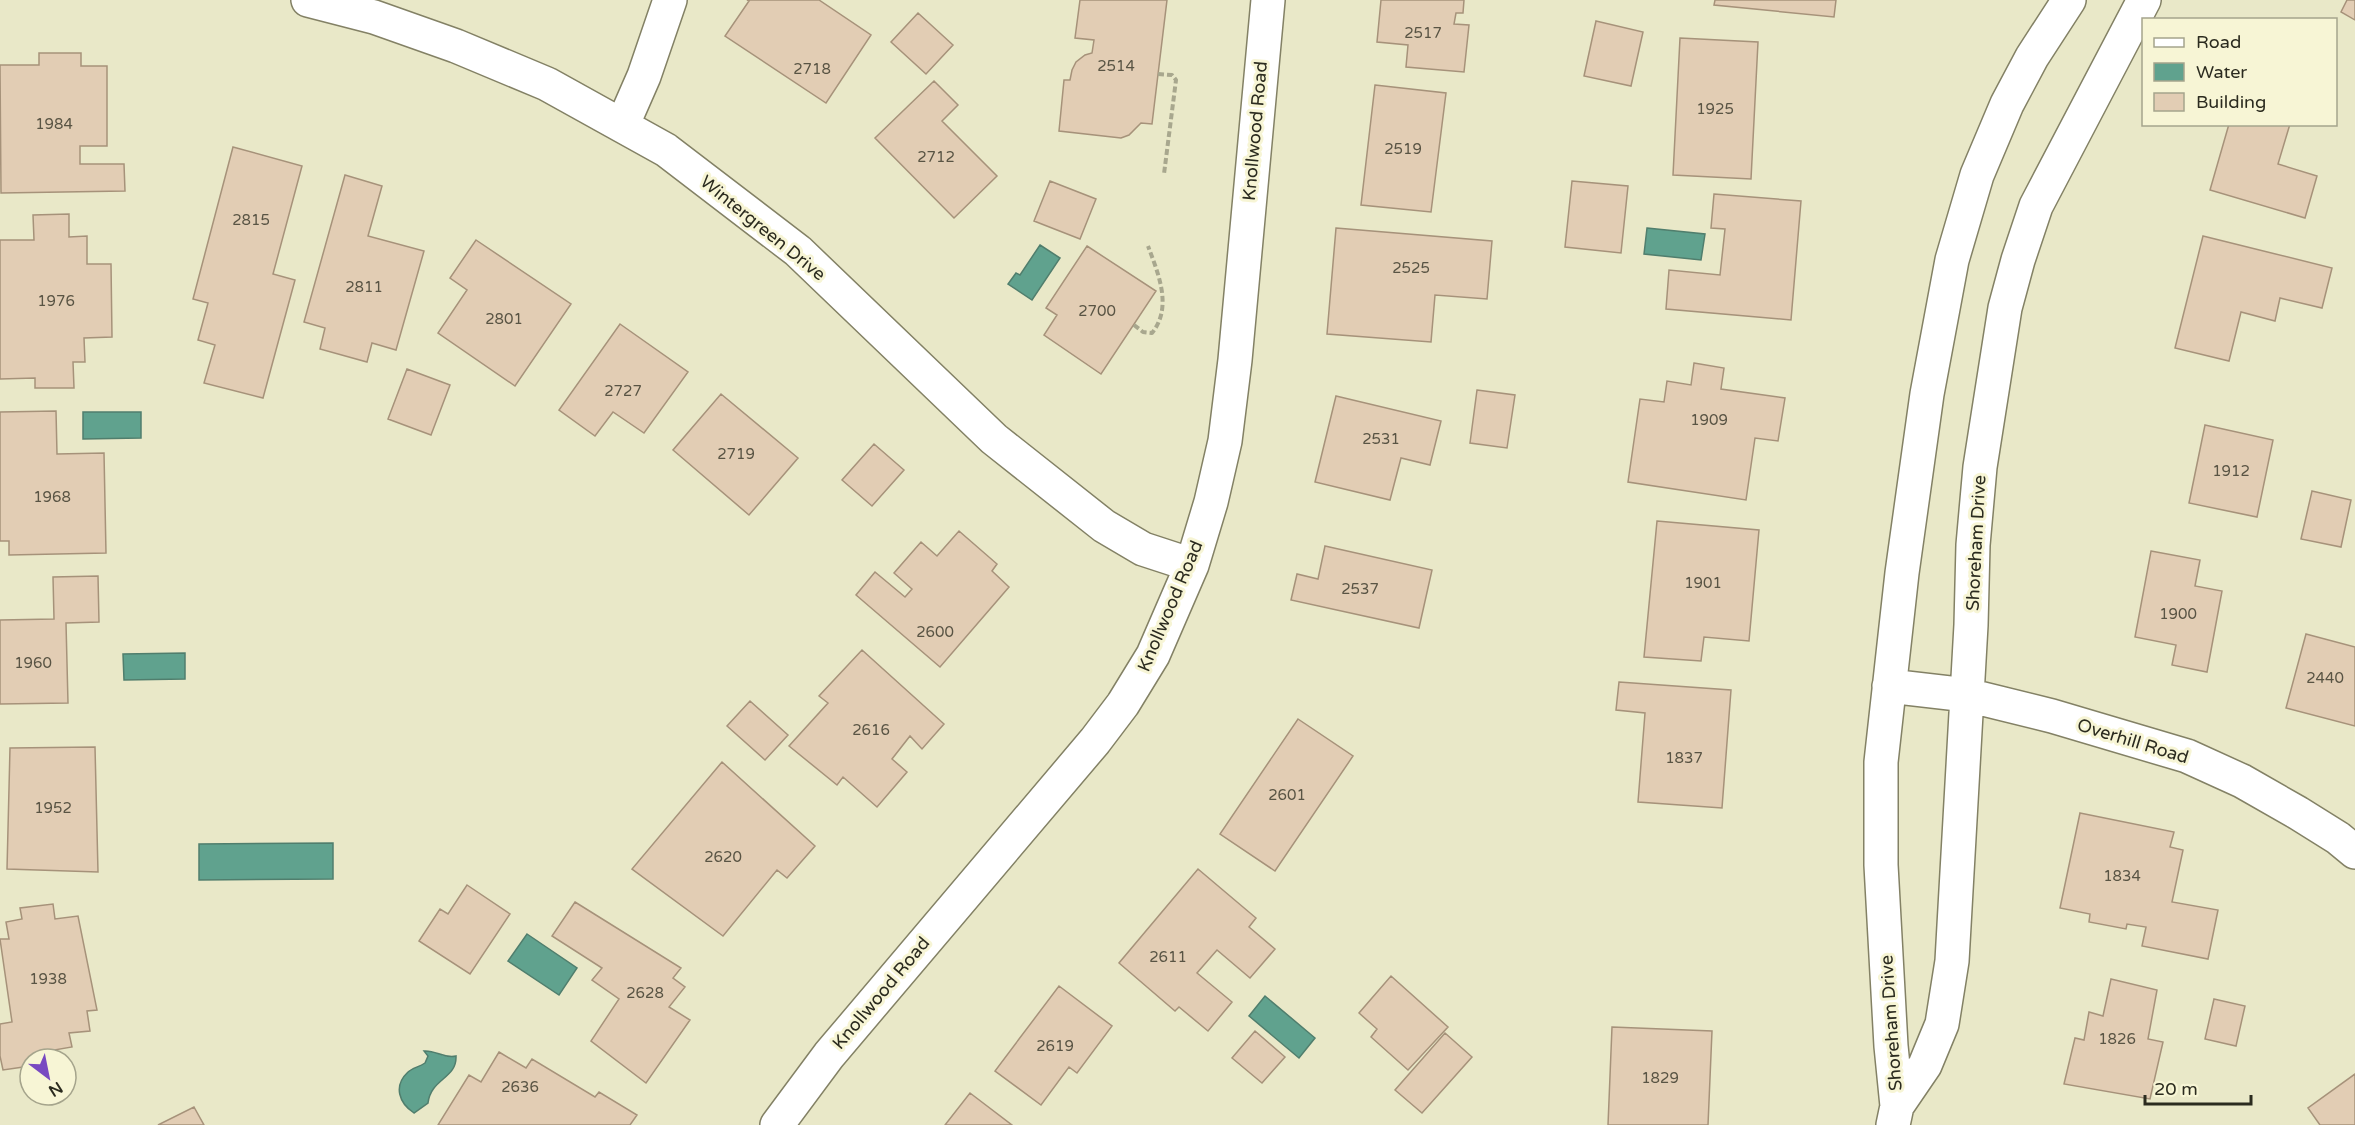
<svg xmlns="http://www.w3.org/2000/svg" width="2355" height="1125" font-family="'Varela Round',sans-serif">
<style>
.water{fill:#60a28e;stroke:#507e6d;stroke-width:1.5}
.building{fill:#e2cdb4;stroke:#a6927a;stroke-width:1.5}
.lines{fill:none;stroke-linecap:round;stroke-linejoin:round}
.minor-casing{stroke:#838165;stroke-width:36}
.path{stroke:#a8a78e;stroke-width:4;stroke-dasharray:6 3;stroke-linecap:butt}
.minor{stroke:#fff;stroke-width:33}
.labels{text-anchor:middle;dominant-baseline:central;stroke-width:6;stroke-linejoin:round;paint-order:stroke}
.number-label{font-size:15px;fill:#595444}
.street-label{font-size:18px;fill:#2b2b1f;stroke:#f7f5d5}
</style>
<rect width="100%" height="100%" fill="#e9e8c8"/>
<path class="water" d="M1647 228 1705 234 1701 260 1644 254Z
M1040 245 1060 258 1032 300 1008 284 1016 273 1020 275Z
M83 412H141V438L83 439Z
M185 653V679L124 680 123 654Z
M333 843V879L199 880V844Z
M527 934 577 968 559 995 508 961Z
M1265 996 1315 1038 1299 1058 1249 1016Z
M424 1051C436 1050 444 1059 456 1056 457 1079 431 1078 428 1103L414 1113C399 1103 393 1086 408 1072 412 1068 419 1067 425 1063L428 1056Z"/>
<path class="building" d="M747 0H819L871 35 826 103 725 36 749 1Z
M1080 0H1167L1152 124 1141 123 1129 135 1121 138 1059 131 1064 80H1070L1072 70 1076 62 1085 55 1092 53 1094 40 1075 38Z
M1381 0H1464L1463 13H1456L1454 24 1469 25 1464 72 1406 67 1408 45 1377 42Z
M1715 0H1836L1834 17 1714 5Z
M2347 0H2355V20L2341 12Z
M918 13 953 45 926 74 891 42Z
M1596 21 1643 32 1631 86 1584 76Z
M1680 38 1758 42 1751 179 1673 175Z
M39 53H81V66H107V146H80V164H124L125 191 1 193 0 65H39Z
M934 81 958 105 942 121 997 176 954 218 875 138Z
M1375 85 1446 93 1431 212 1361 205Z
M2229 124H2290L2278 164 2317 176 2305 218 2210 190Z
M233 147 302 166 273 274 295 280 263 398 204 383 215 345 198 340 208 303 193 299Z
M345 175 382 186 368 236 424 251 396 350 372 343 367 362 320 349 325 328 304 322Z
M1050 181 1096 199 1080 239 1034 221Z
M1572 181 1628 186 1621 253 1565 247Z
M1714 194 1801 201 1791 320 1666 309 1669 270 1720 275 1725 229 1711 228Z
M69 214V237L87 236V264H111L112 337 84 338 85 362H73L74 388H35V378L0 379V240H34L33 215Z
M1336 228 1492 241 1487 299 1435 295 1431 342 1327 334Z
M2203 236 2332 268 2322 308 2280 298 2275 321 2241 312 2229 361 2175 348Z
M476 240 571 304 515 386 438 333 467 290 450 278Z
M1087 246 1156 291 1101 374 1044 335 1057 315 1046 308Z
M620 324 688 372 644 433 613 412 595 436 559 410Z
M1694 363 1724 368 1721 389 1785 398 1778 441 1755 438 1746 500 1628 482 1640 399 1664 402 1667 381 1691 385Z
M407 369 450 385 431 435 388 419Z
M1477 390 1515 395 1507 448 1470 443Z
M721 394 798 458 749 515 673 450Z
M1336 396 1441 421 1430 465 1401 458 1390 500 1315 482Z
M56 411 57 454 104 453 106 553 9 555V541H0V412Z
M2205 425 2273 440 2257 517 2189 503Z
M874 444 904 470 872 506 842 480Z
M2312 491 2351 500 2341 547 2301 539Z
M1657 521 1759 530 1749 641 1704 637 1701 661 1644 657Z
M959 531 997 564 992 571 1009 587 940 667 856 595 875 572 905 597 912 589 894 573 921 542 937 556Z
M1325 546 1432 570 1419 628 1291 600 1297 574 1318 579Z
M2151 551 2200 560 2195 586 2222 591 2207 672 2172 665 2176 645 2135 637Z
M98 576 99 622 66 623 68 703 0 704V620L54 619 53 577Z
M2306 634 2355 647V726L2286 708Z
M862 650 944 724 922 749 910 736 892 759 907 772 877 807 843 777 837 785 789 746 828 703 819 696Z
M1619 682 1731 690 1722 808 1638 802 1645 713 1616 710Z
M750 701 788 735 765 760 727 726Z
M1298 719 1353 756 1275 871 1220 834Z
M95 747 98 872 7 869 10 748Z
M722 762 815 846 787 878 777 870 723 936 632 869Z
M2080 813 2174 832 2170 847 2183 850 2172 902 2218 910 2208 959 2142 946 2146 927 2127 924 2126 929 2089 922 2090 914 2060 908Z
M1198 869 1256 918 1249 927 1275 949 1250 978 1217 950 1197 973 1232 1002 1208 1031 1179 1007 1175 1011 1119 963Z
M467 885 510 914 470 974 419 941 440 909 448 914Z
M575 902 681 968 673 978 685 987 669 1007 690 1020 646 1083 591 1041 619 999 592 980 602 968 552 936Z
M53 904 55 919 78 916 97 1010 87 1011 90 1031 69 1033 72 1047 48 1051 49 1059H30V1066L3 1070 0 1056V1024L12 1022 0 939H9L6 922 22 919 20 908Z
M1391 976 1448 1027 1408 1070 1371 1037 1377 1029 1359 1013Z
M2111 979 2157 990 2148 1039 2163 1042 2150 1099 2064 1084 2075 1038 2084 1040 2089 1012 2103 1016Z
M1059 986 1112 1026 1077 1073 1069 1067 1041 1105 995 1071Z
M2214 999 2245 1006 2236 1046 2205 1039Z
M1612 1027 1712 1031 1708 1125H1608Z
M1255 1031 1285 1057 1262 1083 1232 1058Z
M1445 1033 1472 1057 1422 1113 1395 1090Z
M499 1052 526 1068 532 1059 595 1097 599 1092 637 1115 630 1125H438L469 1075 481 1082Z
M2355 1074V1125H2320L2308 1108Z
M970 1093 1012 1125H945Z
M194 1107 204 1125H158Z"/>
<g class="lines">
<g class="minor-casing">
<path id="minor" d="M308 0 374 17 456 46 547 84 666 150 798 251 994 439 1104 526 1143 549 1192 565
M623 124 644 76 670 0
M1889 686 1967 695 2052 716 2187 756 2242 781 2298 813 2338 838 2355 852
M1897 1106 1925 1065 1942 1024 1952 961 1971 625 1973 545 1980 467 2005 308 2018 260 2036 206 2144 0
M777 1125 829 1055 1095 741 1123 704 1153 655 1192 565 1211 502 1225 441 1235 360 1268 0
M1893 1125 1897 1106 1891 1046 1881 865V762L1902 573 1927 394 1952 260 1977 175 2007 104 2032 57 2069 0"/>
</g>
<path class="path" d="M1158 74 1172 75 1176 80 1164 174
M1134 325 1143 332 1152 333C1173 307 1158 273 1148 246"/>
<use href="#minor" class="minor"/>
</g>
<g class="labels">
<g class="number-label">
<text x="1423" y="33">2517</text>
<text x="1116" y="66">2514</text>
<text x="812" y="69">2718</text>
<text x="1715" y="109">1925</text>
<text x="54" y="124">1984</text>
<text x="1403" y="149">2519</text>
<text x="936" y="157">2712</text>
<text x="251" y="220">2815</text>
<text x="1411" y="268">2525</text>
<text x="364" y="287">2811</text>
<text x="56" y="301">1976</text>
<text x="1097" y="311">2700</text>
<text x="504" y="319">2801</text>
<text x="623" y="391">2727</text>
<text x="1709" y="420">1909</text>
<text x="1381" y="439">2531</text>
<text x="736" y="454">2719</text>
<text x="2231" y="471">1912</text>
<text x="52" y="497">1968</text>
<text x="1703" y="583">1901</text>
<text x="1360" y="589">2537</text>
<text x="2178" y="614">1900</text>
<text x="935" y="632">2600</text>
<text x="33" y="663">1960</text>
<text x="2325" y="678">2440</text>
<text x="871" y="730">2616</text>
<text x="1684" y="758">1837</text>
<text x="1287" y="795">2601</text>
<text x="53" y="808">1952</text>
<text x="723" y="857">2620</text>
<text x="2122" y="876">1834</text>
<text x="1168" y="957">2611</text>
<text x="48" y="979">1938</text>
<text x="645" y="993">2628</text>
<text x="2117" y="1039">1826</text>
<text x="1055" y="1046">2619</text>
<text x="1660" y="1078">1829</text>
<text x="520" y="1087">2636</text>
</g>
<g class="street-label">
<text transform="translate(1255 131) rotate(-85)">Knollwood Road</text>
<text transform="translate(763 228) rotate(39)">Wintergreen Drive</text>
<text transform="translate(1976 543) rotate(-87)">Shoreham Drive</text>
<text transform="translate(1170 606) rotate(-67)">Knollwood Road</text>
<text transform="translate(2133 741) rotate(17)">Overhill Road</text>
<text transform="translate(881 993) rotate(-50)">Knollwood Road</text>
<text transform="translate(1891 1023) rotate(-94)">Shoreham Drive</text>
</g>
</g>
<rect x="2142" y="18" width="195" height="108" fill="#f7f5d5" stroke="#a5a48c" stroke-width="1.5"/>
<rect x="2154" y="38" width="30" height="9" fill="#ffffff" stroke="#a5a48c" stroke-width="1.5"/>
<text x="2196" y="48" font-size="18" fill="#2b2b1f">Road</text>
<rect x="2154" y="63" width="30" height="18" fill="#60a28e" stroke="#a5a48c" stroke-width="1.5"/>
<text x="2196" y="78" font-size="18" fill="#2b2b1f">Water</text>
<rect x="2154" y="93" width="30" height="18" fill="#e2cdb4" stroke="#a5a48c" stroke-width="1.5"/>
<text x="2196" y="108" font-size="18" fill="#2b2b1f">Building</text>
<g transform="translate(48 1077) rotate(148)"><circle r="28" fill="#f7f5d5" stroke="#a5a48c" stroke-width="1.5"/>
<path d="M0-4.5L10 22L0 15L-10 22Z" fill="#7849c1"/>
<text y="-9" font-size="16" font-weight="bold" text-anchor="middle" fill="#2b2b1f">N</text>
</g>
<path d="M2145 1095v9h106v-9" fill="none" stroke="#2b2b1f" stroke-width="3"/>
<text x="2154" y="1095" font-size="18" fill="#2b2b1f" stroke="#f7f5d5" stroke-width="4.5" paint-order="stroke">20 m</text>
</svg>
